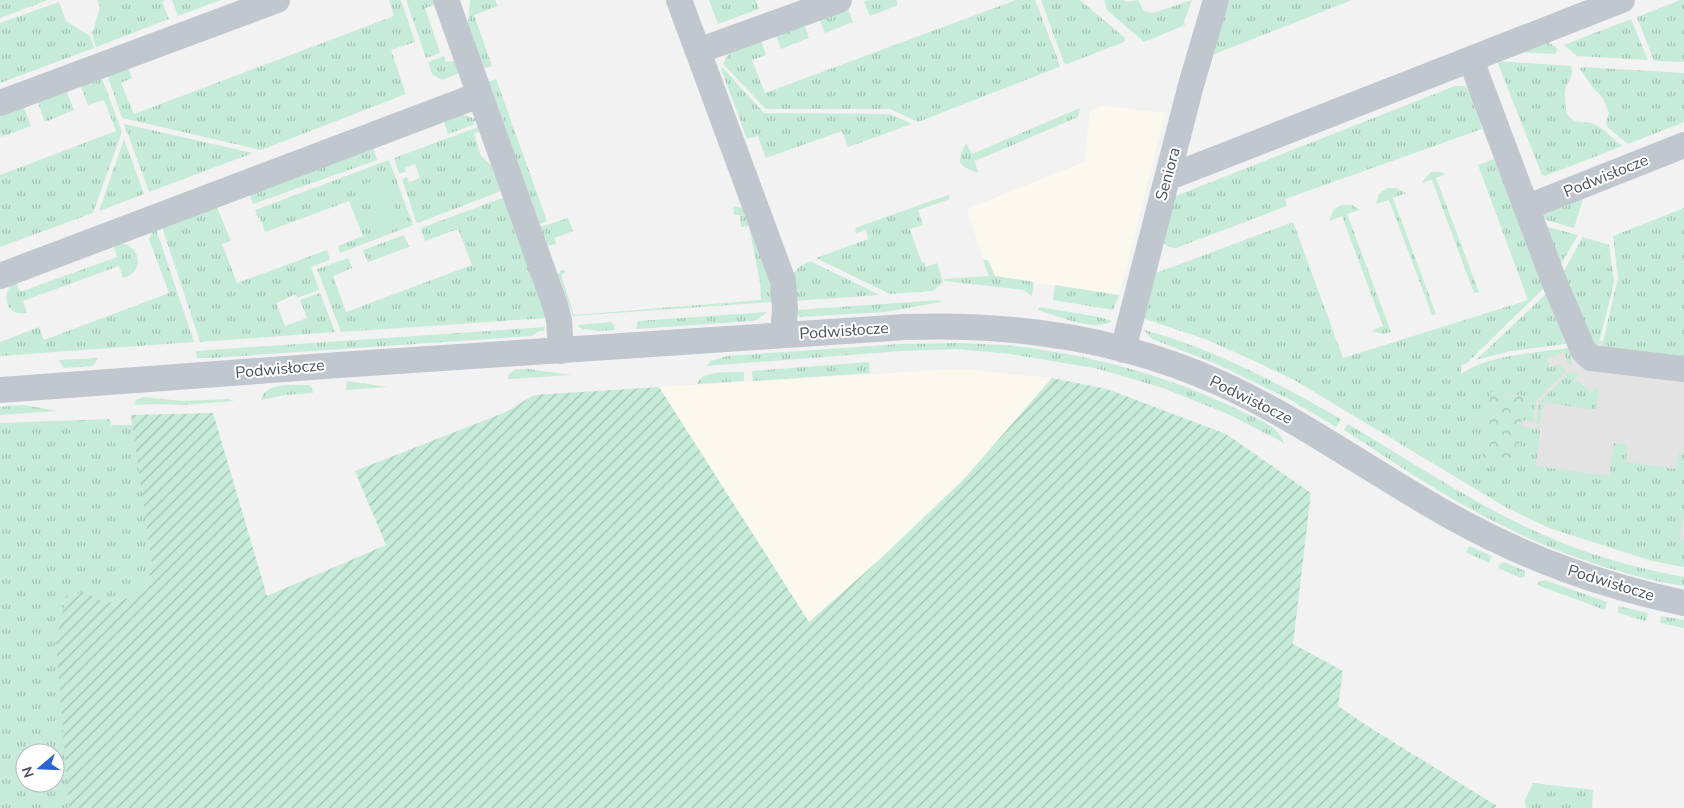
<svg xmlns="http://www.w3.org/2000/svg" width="1684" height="808" font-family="'Nunito Sans',sans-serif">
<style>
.commercial{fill:#fbf9ee}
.education{fill:#e4e3e3}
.grass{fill:url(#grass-tufts);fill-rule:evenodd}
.park{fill:url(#park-crowns)}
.garden{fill:url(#garden-furrows)}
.pitch{fill:#c6ebd8}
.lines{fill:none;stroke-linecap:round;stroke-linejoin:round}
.minor{stroke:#c1c7ce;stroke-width:26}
.labels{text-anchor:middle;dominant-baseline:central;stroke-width:4;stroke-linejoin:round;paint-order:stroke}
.street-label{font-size:16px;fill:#4b525d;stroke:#fff}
</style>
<defs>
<pattern id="grass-tufts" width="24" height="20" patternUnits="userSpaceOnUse" patternTransform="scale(1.25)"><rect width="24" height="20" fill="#c6ebd8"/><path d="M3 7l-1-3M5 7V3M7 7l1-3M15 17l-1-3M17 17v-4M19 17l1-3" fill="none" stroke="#a3c1b2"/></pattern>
<pattern id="park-crowns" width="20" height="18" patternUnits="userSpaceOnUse" patternTransform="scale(1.25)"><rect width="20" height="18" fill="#c6ebd8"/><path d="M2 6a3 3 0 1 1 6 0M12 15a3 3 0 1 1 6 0" fill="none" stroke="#a3c1b2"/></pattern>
<pattern id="garden-furrows" width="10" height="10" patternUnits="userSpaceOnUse" patternTransform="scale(1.25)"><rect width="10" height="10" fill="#c6ebd8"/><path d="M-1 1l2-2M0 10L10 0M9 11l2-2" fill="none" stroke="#a3c1b2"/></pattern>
</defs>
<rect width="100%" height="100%" fill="#f3f2f2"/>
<path class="commercial" d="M1104 106 1165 113 1119 295 989 276 967 209 1084 162 1090 113 1095 109Z
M960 369 1052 378 964 479 878 561 809 622 659 387Z"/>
<path class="education" d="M1684 257V566L1452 473 1461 381 1608 339Z"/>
<path class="grass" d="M0 0H48L0 18Z
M97 0H166L162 2 169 19 96 47 92 34 100 7Z
M172 0H221L178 16Z
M389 0H401L415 42 391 50 406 94 261 150 122 118 107 74 128 67 132 78 121 83 134 114 394 16Z
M406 0H436L437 4 425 8 440 53 426 58Z
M470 0H495L498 6 474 15 492 66 484 68 468 24Z
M709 0H756L759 9 718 24Z
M868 0H896L898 5 870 16 864 2Z
M1016 0H1035L1060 65 1059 67 918 122 890 109H766L723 64 728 54 761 40 766 55 752 60 765 93Z
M1041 0H1080L1125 38 1124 42 1067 64 1064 63Z
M1104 0H1124L1125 2 1138 0 1144 11 1153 13 1192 0 1184 22 1185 25 1144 42 1107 10Z
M1230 0H1352L1212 55Z
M1680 0H1684V62L1654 61 1637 17Z
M59 2 66 21 90 36 94 48 0 83V23Z
M848 8 853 22 825 33 819 18Z
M1631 19 1648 60 1577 56 1564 45Z
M804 24 809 38 781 49 776 35Z
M1544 39 1558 49 1555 54 1513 52Z
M444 56 446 62 458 61 462 72 442 80 432 74 428 62Z
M1497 61 1571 66C1575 80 1564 83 1565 95 1566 104 1564 118 1576 121 1581 123 1586 121 1591 123 1603 127 1613 139 1622 146L1545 176 1542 175Z
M722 67 764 113 890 114 912 124 848 147 842 131 766 158 758 136 747 139 721 69Z
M1582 67 1684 73V122L1628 144 1607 127 1606 122 1609 113 1603 98 1593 88 1580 69Z
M101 76 122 132 93 213 0 247V175L116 131 104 100 88 105 80 84Z
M496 79 547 221 540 224 489 82Z
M1455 86H1465L1473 94 1482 129 1285 199 1287 206 1176 248C1169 248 1165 247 1163 240L1173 197Z
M66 89 74 110 45 122 37 100Z
M23 105 31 126 2 137 0 133V113Z
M1080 108 1078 117 975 161 978 173 964 167 960 162 961 153 966 143 972 154Z
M456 115H465L476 119 473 125 448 134 443 119Z
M124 124 253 153 149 192Z
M481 126 482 130 474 134 481 156 492 166 501 191 418 223 416 221 402 179 407 177 409 182 420 178 415 164 405 168 406 172 399 173 394 158Z
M124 139 144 194 99 211Z
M373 147 377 160 253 204 249 193Z
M1497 158 1544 288 1467 363 1461 365V374C1487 355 1535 353 1568 348L1573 363 1570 365 1567 362 1564 352 1547 359 1550 367 1560 364 1566 371 1536 401 1533 422 1522 420 1525 396 1491 392 1482 459 1516 464 1521 426 1540 430 1536 466 1609 476 1614 443 1627 444 1626 462 1676 469 1679 452 1684 453V514L1680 539 1684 540V567L1652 561 1549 528 1507 508 1296 381 1259 363 1205 339 1142 318 1156 273 1293 222 1343 358 1528 300 1478 165Z
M389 160 413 225 340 253 338 246 363 236 349 201 265 232 260 218H258L255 210Z
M1431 172H1440L1446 174 1436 178 1479 292 1474 293 1432 180 1422 183 1425 178Z
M1387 188H1396L1406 193 1393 198 1436 314 1432 315 1389 200 1376 204 1379 194Z
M948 195 950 199 918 210 923 225 910 229 922 263 924 262 926 267 937 263 943 282 933 291 890 294 816 258 868 239 866 230 856 233 855 228Z
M505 197 546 318 341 332 317 269 348 258 352 268 333 276 346 312 472 265 458 229 425 241 421 228Z
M1583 199 1574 228 1543 219V215Z
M216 205 231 241 222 244 237 283 327 250 330 260 311 267 319 290 297 298 296 294 276 303 285 326 307 318 300 300 320 293 335 332 200 342 161 224Z
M1341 205H1352L1360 210 1347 214 1391 332 1382 334 1371 331 1383 326 1342 216 1329 221 1334 209Z
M733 206 742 208 773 283 772 302 573 316 558 274 562 270 566 272 561 275 574 315 761 300 760 282 749 226 741 227 740 215H734Z
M1684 208V365L1600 354 1618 278 1613 236Z
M568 218 573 231 555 238 556 244 548 246 541 227Z
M1540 225 1578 235 1557 271Z
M156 229 194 342 0 356V342L39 327 44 340 169 293 149 239 153 231Z
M404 235 409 247 368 262 363 250Z
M1583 237 1609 245 1614 282 1597 352 1561 276Z
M122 243C142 248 144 273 123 278L119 266 23 301 27 313C4 317 0 292 16 280L20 292 117 257 113 245Z
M983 260H988L995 276 1034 282 1032 296 1024 290 944 281V279L989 276Z
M810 261 880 295 793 301V274L799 267Z
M1055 285 1119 295 1113 310 1053 300Z
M1547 293 1566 344 1511 351 1476 360Z
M940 300 941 302 885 312 800 317 798 315 797 310Z
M1039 307 1099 317 1112 321C1095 333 1056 315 1038 310Z
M767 312 758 319 753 321 636 329 638 321Z
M611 322 614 325 615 330 598 331 585 329 583 330 577 325Z
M545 327 543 331 542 330 531 336 211 358H197L196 351Z
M1144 330C1214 349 1278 383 1341 419L1336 427 1289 399 1217 364 1152 339Z
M957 343C976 344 995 344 1014 346 1092 355 1169 376 1239 410 1255 418 1278 425 1284 443L1230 415 1163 388 1099 369 1010 354 957 349 901 351 706 366 711 361 727 356 901 344Z
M98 358 93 366 64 368 59 360Z
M869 362 870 373 753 381 752 371Z
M516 369H528L572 375 507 379 510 373Z
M744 372V381L697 384C703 369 730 373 744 372Z
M1574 372 1578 375 1575 379 1591 392 1595 387 1599 390 1595 410 1543 402 1540 424H1536L1539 403 1569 373Z
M347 381 388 387 346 390Z
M309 385 312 388 313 393 285 395 261 400C266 381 294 386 309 385Z
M143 397 183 401 229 399 234 401 182 405 157 404 134 405 136 400Z
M24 405 58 411 0 415V407Z
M110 419 111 425H133L152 565 147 589 123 600 105 603 85 592 69 808H0V423ZM25 753H55V783H25Z
M1348 424C1411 461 1472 503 1539 533 1585 554 1635 568 1684 577V586C1604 573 1523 540 1453 499 1416 478 1380 453 1344 430Z
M1469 546 1492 556 1489 563 1466 552Z
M1504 562 1525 571V576L1521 578 1498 568 1500 564Z
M1545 580 1607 602 1605 610 1537 585 1539 582Z
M1618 606 1648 613 1646 621 1618 613Z
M1661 616 1684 620V628L1660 623Z
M1533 783 1593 790 1592 808H1526L1525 800Z"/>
<path class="park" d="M1491 392 1525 397 1516 464 1482 459Z"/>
<path class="garden" d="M1052 378 1107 389 1226 434 1311 493 1293 644 1343 671 1338 706 1369 727 1497 806 1495 808H69L56 642 66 596 85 592 105 603 123 600 147 589 152 565 131 415 213 413 267 596 386 545 355 471 506 412 534 395 659 387 809 622 878 561 964 479Z"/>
<path class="pitch" d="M383 177 398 218 377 225 363 185Z"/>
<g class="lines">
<path class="minor" d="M446 0 555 305 559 320 561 351
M679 0 783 281 785 309 783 335
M698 51 839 0
M1471 60 1554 281 1583 350 1591 358 1684 369
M0 103 277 0
M1167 178 1622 0
M1528 207 1684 145
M0 276 479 95
M1123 350 1191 85 1216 0
M0 390 339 365 905 327C1013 323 1123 339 1222 384 1303 421 1374 474 1452 517 1528 559 1599 585 1684 603"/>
</g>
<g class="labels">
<g class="street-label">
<text transform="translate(1168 174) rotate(-75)">Seniora</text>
<text transform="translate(1606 176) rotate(-22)">Podwisłocze</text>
<text transform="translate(844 331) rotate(-4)">Podwisłocze</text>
<text transform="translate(280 369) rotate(-5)">Podwisłocze</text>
<text transform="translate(1251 400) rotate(26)">Podwisłocze</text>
<text transform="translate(1611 583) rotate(17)">Podwisłocze</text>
</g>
</g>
<g transform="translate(40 768) rotate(251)"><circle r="24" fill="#ffffff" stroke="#b7babe"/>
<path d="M0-4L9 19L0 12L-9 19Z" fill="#2d63d2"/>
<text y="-8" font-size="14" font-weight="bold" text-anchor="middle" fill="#4b525d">N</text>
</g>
</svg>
